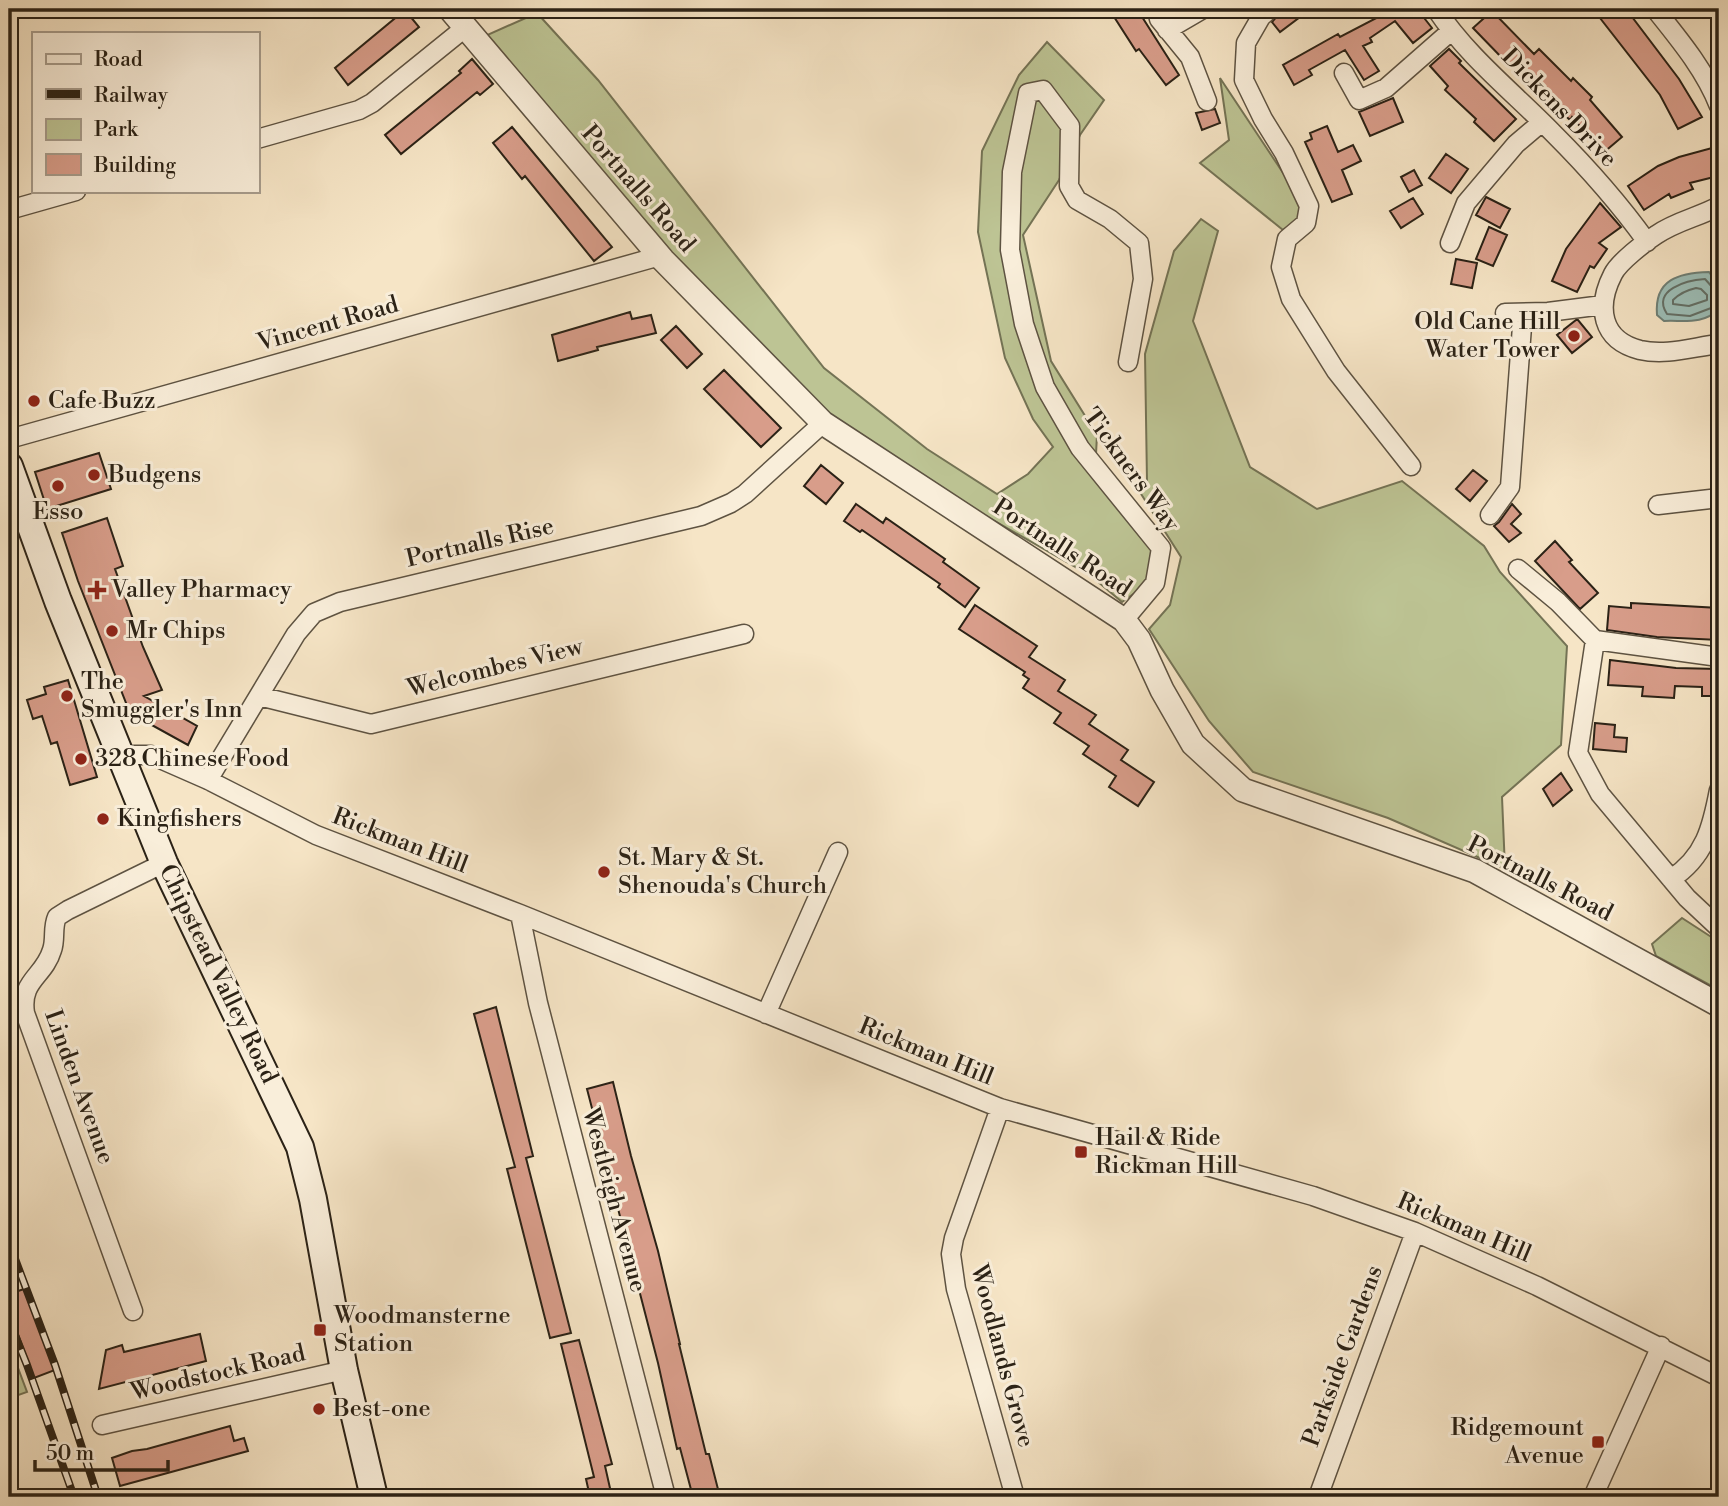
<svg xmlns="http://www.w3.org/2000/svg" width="1728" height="1506" font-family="'Libre Bodoni',serif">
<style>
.green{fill:#bdc494;stroke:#747355;stroke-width:2}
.water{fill:#9dbfb8;stroke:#6f8077;stroke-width:2}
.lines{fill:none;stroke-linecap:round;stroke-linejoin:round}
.shore{stroke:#647067;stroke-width:2}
.building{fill:#d89d8a;stroke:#2b2216;stroke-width:2}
.minor-casing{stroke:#5e5342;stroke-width:21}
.tertiary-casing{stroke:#5e5342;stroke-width:26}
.secondary-casing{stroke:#2b2216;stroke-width:30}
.minor{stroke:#f9eeda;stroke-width:18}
.tertiary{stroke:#f9eeda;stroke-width:23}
.secondary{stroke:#f9eeda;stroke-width:26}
.rail-casing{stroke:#2b2216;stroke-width:8}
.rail{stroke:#f9eeda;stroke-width:5;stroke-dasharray:16;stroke-linecap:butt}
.poi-dot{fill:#8f2418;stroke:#f9eeda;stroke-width:2.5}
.labels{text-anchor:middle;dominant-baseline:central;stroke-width:6;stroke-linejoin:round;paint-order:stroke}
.street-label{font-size:24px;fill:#2b2216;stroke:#f9eeda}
.poi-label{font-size:24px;fill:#2b2216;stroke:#f9eeda;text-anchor:start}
</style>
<rect width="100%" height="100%" fill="#f6e5c6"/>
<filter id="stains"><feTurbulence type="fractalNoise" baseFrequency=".00286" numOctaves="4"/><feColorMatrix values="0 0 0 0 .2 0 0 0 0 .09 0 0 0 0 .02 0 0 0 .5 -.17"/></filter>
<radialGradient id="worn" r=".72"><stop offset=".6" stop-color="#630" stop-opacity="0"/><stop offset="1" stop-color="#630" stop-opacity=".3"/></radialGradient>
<path class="green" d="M537 13 598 80 824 368 927 449 997 494 1028 474 1053 447 1033 419 1005 358 978 232 982 151 1019 75 1047 42 1104 100 1080 135 1059 180 1023 235 1051 361 1097 435 1095 473 1153 550 1149 583 1122 602 1091 576 823 423 476 40Z
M1220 78 1305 206 1298 220 1283 230 1200 163 1229 140Z
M1201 219 1218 231 1193 321 1250 467 1317 509 1402 481 1484 546 1500 572 1567 646 1561 745 1502 797 1505 869 1388 818 1253 772 1209 721 1149 629 1170 605 1181 557 1136 486 1147 481 1145 354 1174 251Z
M1682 918 1719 942V990L1656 956 1652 944Z
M9 1344 27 1392 10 1398 9 1395Z"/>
<path class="water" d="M1709 272 1719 286V309C1703 325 1684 320 1664 321L1657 315C1654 279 1679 273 1709 272Z"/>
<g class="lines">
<path class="shore" d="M1696 288 1701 289 1707 295V300L1689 306 1673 304V300C1680 293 1687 290 1696 288Z
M1719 289 1713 288 1705 279C1687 280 1651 290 1667 314L1690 316 1719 305"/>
</g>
<path class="building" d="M1109 9H1137L1179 75 1166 85 1139 49 1136 51Z
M1283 9H1294L1300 17 1280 32 1272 22Z
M1385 9H1417L1432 28 1413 43 1395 21 1370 38 1372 42 1363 46 1379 71 1364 80 1345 50 1309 70 1312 75 1294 85 1283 65 1338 34 1340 37 1388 12Z
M1593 9H1626L1679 79 1702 117 1678 129 1660 95Z
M405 10 419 27 348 85 335 68Z
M1492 11 1534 54 1539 49 1571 81 1573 78 1592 97 1590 100 1622 137 1603 153 1572 117 1570 120 1504 60 1473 28Z
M1449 49 1461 61 1459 63 1516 119 1494 141 1474 122 1476 119 1445 90 1448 86 1430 66Z
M472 59 493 84 480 95 477 92 401 154 385 135 461 73 459 71Z
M1393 98 1403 122 1370 136 1359 112Z
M1215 109 1220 123 1202 130 1196 113Z
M1327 126 1338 152 1353 145 1361 161 1342 170 1352 194 1332 202 1305 142 1312 139 1310 133Z
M512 127 612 247 594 261 525 176 522 179 493 143Z
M1712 148 1718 176 1690 183 1693 189 1671 198 1669 194 1644 210 1628 186 1658 166 1679 157Z
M1446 154 1468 169 1451 193 1429 178Z
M1414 170 1422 185 1409 192 1401 177Z
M1486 197 1510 209 1500 228 1476 215Z
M1413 198 1423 214 1401 228 1390 211Z
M1600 203 1621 227 1599 243 1607 249 1594 268 1590 266 1577 292 1552 281 1566 249Z
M1489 227 1507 235 1493 266 1476 259Z
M1456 259 1477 263 1472 288 1451 284Z
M630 312 632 319 651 315 656 333 597 347 598 350 558 361 552 335Z
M1576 320H1578L1592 337 1572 353 1557 335Z
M676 326 702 354 687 368 661 340Z
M724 370 781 428 761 447 704 389Z
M99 453 111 489 47 509 35 472Z
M821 465 843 483 826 504 804 486Z
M1473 470 1487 481 1470 501 1456 489Z
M856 504 883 523 886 518 945 559 943 562 979 588 965 607 938 587 940 584 862 530 860 532 844 521Z
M1512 504 1521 514 1511 524 1521 533 1509 542 1494 526 1499 522Z
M107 518 123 566 115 569 143 647 162 690 144 696 197 726 188 745 130 713 78 581 62 533Z
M1555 541 1572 560 1569 562 1598 593 1580 609 1535 561Z
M1631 603 1719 608V640L1657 637 1607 630 1609 606 1631 608Z
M975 605 1037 646 1029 657 1065 680 1058 691 1096 715 1089 724 1128 750 1121 760 1154 782 1138 806 1109 787 1116 776 1083 754 1089 746 1054 723 1061 713 1023 688 1029 679 1023 675 1025 672 959 629Z
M1610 660 1676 668 1718 669 1717 696H1702V687L1675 686 1674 698 1642 696 1643 687 1608 685Z
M68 680 97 777 70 785 57 742 51 744 42 716 33 719 27 700 46 694 44 687Z
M1595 723 1615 725 1614 737 1627 738 1626 752 1593 749Z
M1561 773 1572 790 1553 806 1543 789Z
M496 1007 533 1156 526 1158 571 1333 550 1338 507 1169 515 1167 474 1014Z
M613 1082 631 1156 658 1251 680 1344H679L706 1454H709L720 1497H693L680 1448 677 1449 658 1363 587 1089Z
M24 1289 55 1370 34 1378 9 1310V1294Z
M200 1334 206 1361 99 1389 106 1350 122 1345 124 1352Z
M579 1340 612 1464 605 1466 612 1497H590L586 1479 594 1477 561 1344Z
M230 1426 234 1441 244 1438 248 1451 120 1486 112 1458 132 1451 147 1449Z"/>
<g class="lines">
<g class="minor-casing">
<path id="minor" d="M1157 9 1159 19 1190 57 1207 101
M1270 9 1261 17 1246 43 1244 80 1263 119 1284 153 1309 206 1306 223 1287 239 1281 267 1291 299 1336 371 1411 466
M1436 9C1468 57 1513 92 1553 133 1587 167 1619 203 1647 242
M1655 9C1679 39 1705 70 1719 106
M1167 30 1203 9
M1344 73 1359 100 1386 88 1451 31
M257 139 359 110 372 103 466 27
M1719 206C1699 217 1676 221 1656 235 1645 242 1619 262 1613 274 1596 307 1601 340 1640 350 1666 356 1693 347 1719 344
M9 210 76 191
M1450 243 1466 203 1516 144 1542 122
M1505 313 1548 312 1603 305
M9 439 660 256
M1658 505 1719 498
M1490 515 1510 487 1523 313
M1518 569 1558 602 1595 640 1578 753 1600 794 1687 898 1719 928
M1124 620 1155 583 1161 548 1080 448 1045 387 1024 324 1010 250 1012 172 1028 93 1043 90 1070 126 1069 186 1077 200 1110 219 1139 243 1143 279 1128 362
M1595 640 1719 657
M259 696 371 724 744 634
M122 760 134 755H151L208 780 316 835 520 914 1000 1108 1313 1196 1415 1232 1537 1286 1719 1377
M208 780 296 634 314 613 340 602 701 516 731 503 745 494 823 423
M1671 879C1705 857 1712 827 1719 790
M520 914 538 1003 666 1497
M766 1014 838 852
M1000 1108 954 1238 951 1254 956 1289 1015 1497
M133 1311 25 1013C20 980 44 977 52 950 56 939 52 928 57 917L68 910 164 863
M102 1425 344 1370
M1318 1497 1415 1232
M1593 1497 1661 1346"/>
</g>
<g class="tertiary-casing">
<path id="tertiary" d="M450 9 663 260 823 423 1124 620 1139 640 1162 690 1193 744 1243 790 1475 871 1719 1005"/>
</g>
<g class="secondary-casing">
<path id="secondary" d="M9 466 58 601 164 863 300 1147 313 1199 344 1370 374 1497"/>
</g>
<use href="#minor" class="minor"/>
<use href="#tertiary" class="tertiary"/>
<use href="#secondary" class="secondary"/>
<g class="rail-casing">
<path id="rail" d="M9 1243 55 1365 98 1497
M9 1320 27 1365 74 1497"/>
</g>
<use href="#rail" class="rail"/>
</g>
<g class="poi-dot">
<circle cx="1574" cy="336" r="7"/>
<circle cx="34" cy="401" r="7"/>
<circle cx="94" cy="475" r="7"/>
<circle cx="58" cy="486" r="7"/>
<path d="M93.5 579.5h7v7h7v7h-7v7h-7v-7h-7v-7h7z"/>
<circle cx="112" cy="631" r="7"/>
<circle cx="67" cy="696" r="7"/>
<circle cx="81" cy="759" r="7"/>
<circle cx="103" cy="819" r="7"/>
<circle cx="604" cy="872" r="7"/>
<rect x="1074" y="1145" width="14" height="14" rx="3.5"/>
<rect x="313" y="1323" width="14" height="14" rx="3.5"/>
<circle cx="319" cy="1409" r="7"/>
<rect x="1591" y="1435" width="14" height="14" rx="3.5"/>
</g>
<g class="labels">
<g class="street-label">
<text transform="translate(1559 108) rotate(46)">Dickens Drive</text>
<text transform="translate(638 189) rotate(49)">Portnalls Road</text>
<text transform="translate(328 324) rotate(-16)">Vincent Road</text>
<text transform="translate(1131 470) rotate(54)">Tickners Way</text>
<text transform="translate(480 543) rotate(-13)">Portnalls Rise</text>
<text transform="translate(1062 548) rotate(33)">Portnalls Road</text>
<text transform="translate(495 668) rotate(-14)">Welcombes View</text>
<text transform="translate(400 841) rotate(21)">Rickman Hill</text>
<text transform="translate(1540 879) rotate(27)">Portnalls Road</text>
<text transform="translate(218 974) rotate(64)">Chipstead Valley Road</text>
<text transform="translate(926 1052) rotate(22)">Rickman Hill</text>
<text transform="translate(79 1087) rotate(70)">Linden Avenue</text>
<text transform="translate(614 1200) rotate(75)">Westleigh Avenue</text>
<text transform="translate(1464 1228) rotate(23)">Rickman Hill</text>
<text transform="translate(1002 1356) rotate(75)">Woodlands Grove</text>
<text transform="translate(1343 1356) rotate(-70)">Parkside Gardens</text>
<text transform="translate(218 1373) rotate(-13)">Woodstock Road</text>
</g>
<g class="poi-label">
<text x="1560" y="322" text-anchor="end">Old Cane Hill<tspan x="1560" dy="28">Water Tower</tspan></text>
<text x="48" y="401">Cafe Buzz</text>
<text x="108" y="475">Budgens</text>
<text x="58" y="512" text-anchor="middle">Esso</text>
<text x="111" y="590">Valley Pharmacy</text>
<text x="126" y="631">Mr Chips</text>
<text x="81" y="682">The<tspan x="81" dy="28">Smuggler's Inn</tspan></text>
<text x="95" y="759">328 Chinese Food</text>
<text x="117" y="819">Kingfishers</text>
<text x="618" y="858">St. Mary &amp; St.<tspan x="618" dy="28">Shenouda's Church</tspan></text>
<text x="1095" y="1138">Hail &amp; Ride<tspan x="1095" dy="28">Rickman Hill</tspan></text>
<text x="334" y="1316">Woodmansterne<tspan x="334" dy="28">Station</tspan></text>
<text x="333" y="1409">Best-one</text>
<text x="1584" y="1428" text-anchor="end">Ridgemount<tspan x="1584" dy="28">Avenue</tspan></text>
</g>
</g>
<rect width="1728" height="1506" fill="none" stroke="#f6e5c6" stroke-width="35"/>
<rect x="10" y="10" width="1707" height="1485" fill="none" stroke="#2b2216" stroke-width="3.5"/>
<rect x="18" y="18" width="1693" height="1471" fill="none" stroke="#2b2216" stroke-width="2"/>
<rect x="32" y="32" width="228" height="161" fill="#f9eeda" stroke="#a79c8c" stroke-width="2"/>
<rect x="46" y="54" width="35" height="10" fill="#f9eeda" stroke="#a79c8c" stroke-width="2"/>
<text x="94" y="66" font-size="21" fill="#2b2216">Road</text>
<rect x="46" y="89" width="35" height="10" fill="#2b2216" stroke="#a79c8c" stroke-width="2"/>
<text x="94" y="102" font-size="21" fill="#2b2216">Railway</text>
<rect x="46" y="119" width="35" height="21" fill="#bdc494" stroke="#a79c8c" stroke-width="2"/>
<text x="94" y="136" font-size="21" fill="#2b2216">Park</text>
<rect x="46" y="154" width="35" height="21" fill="#d89d8a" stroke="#a79c8c" stroke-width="2"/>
<text x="94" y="172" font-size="21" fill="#2b2216">Building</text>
<path d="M35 1460v10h133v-10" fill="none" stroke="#2b2216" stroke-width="3.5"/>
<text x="46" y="1460" font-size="21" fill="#2b2216" stroke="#f9eeda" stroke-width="5" paint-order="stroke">50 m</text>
<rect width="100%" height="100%" filter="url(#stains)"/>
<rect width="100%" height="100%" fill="url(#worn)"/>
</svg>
